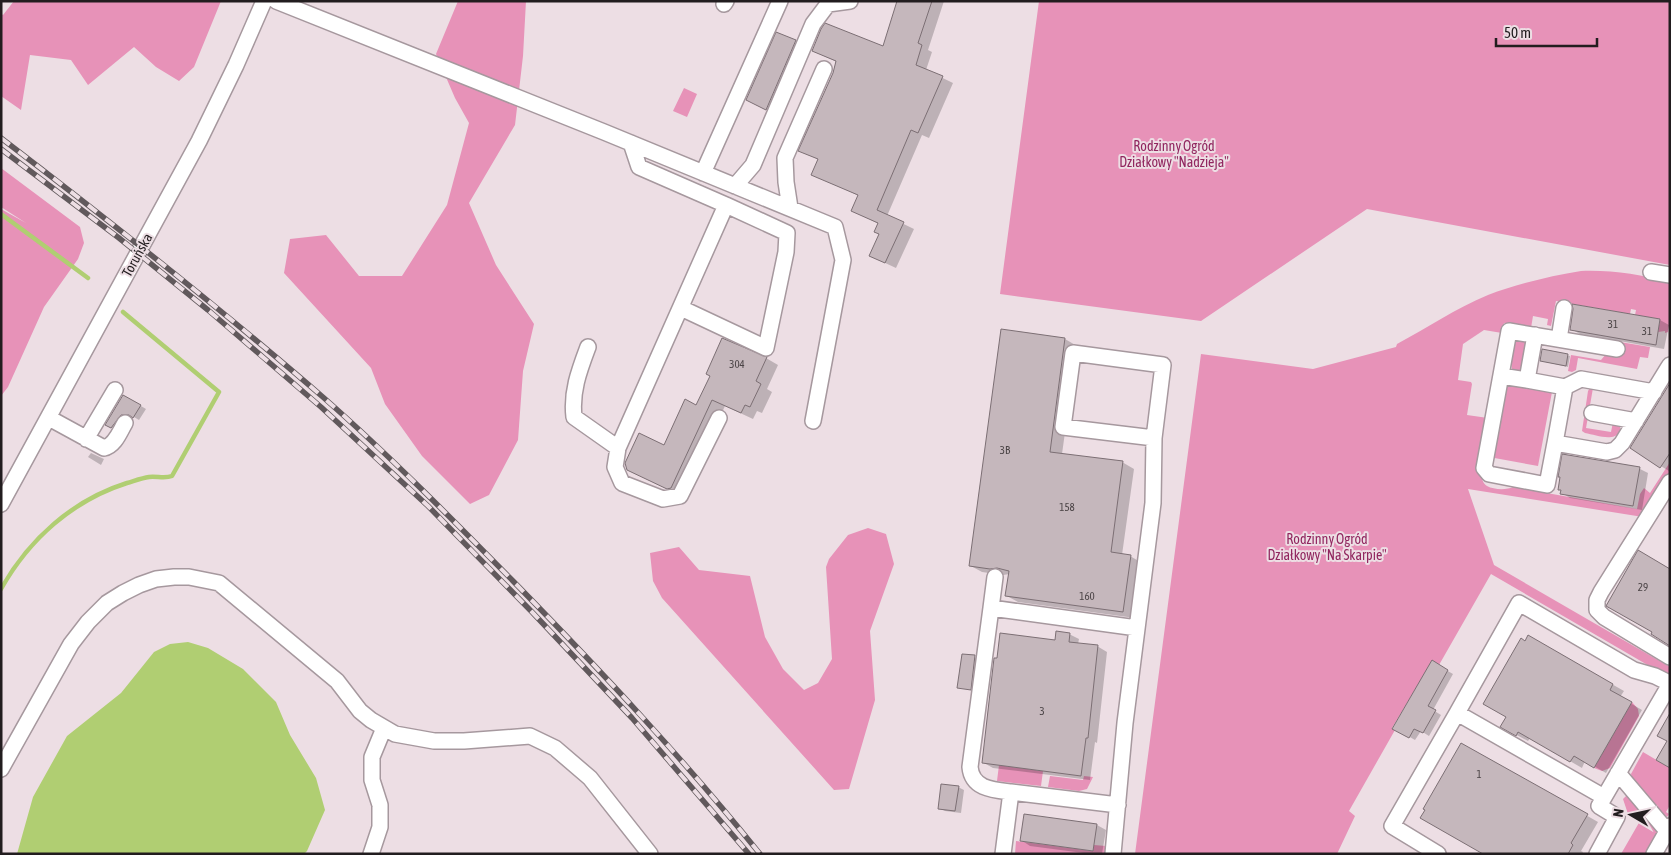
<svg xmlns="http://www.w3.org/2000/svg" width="1671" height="855" font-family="'Asap Condensed',sans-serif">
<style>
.green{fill:#e792b8}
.water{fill:#b0ce72}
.shadow{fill:#0003}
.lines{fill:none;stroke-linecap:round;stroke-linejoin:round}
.stream{stroke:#b0ce72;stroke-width:4.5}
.building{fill:#c5b7bc;stroke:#7c6f74}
.minor-casing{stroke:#a6989e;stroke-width:18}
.minor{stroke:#fff;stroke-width:15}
.rail-casing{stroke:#61595c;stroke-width:5.5}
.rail{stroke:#eddee4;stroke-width:4;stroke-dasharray:11;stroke-linecap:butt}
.labels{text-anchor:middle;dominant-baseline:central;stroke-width:4;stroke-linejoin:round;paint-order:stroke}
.number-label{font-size:11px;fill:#4b4446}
.park-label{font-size:14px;fill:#91265f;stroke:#eddee4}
.street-label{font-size:14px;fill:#221d1f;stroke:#eddee4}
</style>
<rect width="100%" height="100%" fill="#eddee4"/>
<path class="green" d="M14 1H221L194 67 179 81 156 67 134 47 88 85 71 60 30 55 21 110 1 96V14L3 15Z
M458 1H526L523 56 515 125 469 203 496 265 534 324 523 371 518 440 489 495 470 504 422 456 385 404 371 368 284 273 290 239 326 235 359 276H402L447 205 469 123 455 98 436 54Z
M1039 1H1670V265L1367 209 1201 321 1000 294Z
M684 88 697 94 687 117 673 111Z
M1 168 80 227 84 243 78 259 44 307 8 387 1 396V209L26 223 1 207Z
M1581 271C1612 270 1640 274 1670 283V319L1668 332 1665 333V331L1658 332 1660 319 1635 315 1636 310 1631 309 1630 314 1556 301 1551 326 1547 325 1548 319 1533 316 1531 328 1504 323 1502 333 1484 330 1463 344 1458 380 1471 382 1472 384 1467 415 1488 418 1480 474C1482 478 1483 484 1487 486 1494 490 1507 490 1513 487L1637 509 1640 494 1644 488 1650 493 1670 462V474L1643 517 1468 489 1494 565 1670 667V678L1491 574 1439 665 1432 661 1392 728 1395 730 1349 811 1355 816 1337 854H1135L1201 354 1313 369 1396 347 1397 344C1427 328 1456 308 1488 295 1517 284 1550 276 1581 271Z
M1519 338 1526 341 1527 344 1522 367 1518 372H1513C1509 363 1512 345 1519 338Z
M1608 340 1650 347 1648 358 1640 357 1637 369 1578 358 1576 370 1572 372 1568 371 1571 355 1601 360 1606 354Z
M1503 383 1552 392 1538 466 1489 457Z
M1590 388H1593L1586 428 1611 432 1613 422 1620 427V432C1613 442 1596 435 1585 433L1582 431 1588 391Z
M868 528 886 534 894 564 870 631 875 700 849 789 834 790 662 598 653 581 650 553 679 547 699 570 750 576 765 637 783 669 804 690 818 683 832 659 826 567 829 559 848 535Z
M1632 702 1638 709 1639 716 1610 768 1602 771 1594 768Z
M1643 752 1670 768V805L1666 812 1669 814 1667 817 1659 812 1632 779 1631 774Z
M999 765 1043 771 1041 786 997 781Z
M1050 776 1083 780 1084 776 1093 777 1087 789 1079 791 1048 787Z
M1628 794 1659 831 1646 854H1621L1640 821 1628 814 1623 799Z
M1016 841 1093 851 1094 845 1106 846 1108 854H1015Z"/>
<path class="water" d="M188 642 208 648 243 669 276 702 290 735 316 778 325 810 307 851 304 854H17L33 797 67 736 121 693 154 652 170 644Z"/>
<path class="shadow" d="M899 1H944L928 50 932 52 926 70 953 83 929 138 922 135 887 216 914 229 896 268 870 256 880 234 879 224 853 211 859 196 813 174 819 160 800 150 834 73 837 62 813 51 884 48Z
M795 42 804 47 776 114 756 105Z
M1660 320 1669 325 1664 349 1580 334 1571 329Z
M1002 331 1065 339 1077 346 1062 454 1122 462 1134 469 1122 555 1130 556 1142 563 1135 618 1018 602 1007 596 1010 574 1003 575 982 572 971 566Z
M1543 350 1570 356 1568 367 1541 361Z
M766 358 778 365 767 389 772 392 762 413 757 411 753 419 725 406 683 494 680 495 628 469 664 446 697 407Z
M1670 386V470L1669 471 1631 448Z
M124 396 146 409 139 420 134 417H127L118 430 107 424Z
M91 453 104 459 101 465 88 457Z
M1640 469 1648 473 1642 510 1570 498 1562 493V491L1560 489Z
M1069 634 1079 639 1078 644 1097 646 1107 652 1097 743 1095 742 1090 780 993 768 984 763 1056 641Z
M1529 637 1624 691 1620 697 1642 710 1606 773 1585 761 1582 768 1530 738 1528 741 1513 733 1508 716 1525 642Z
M963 655 977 658 973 690 959 687Z
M1432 662 1453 674 1433 710 1441 715 1429 736 1421 731 1415 740 1394 728Z
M1461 744 1598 822 1581 851 1583 852 1582 854H1486Z
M958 787 964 790 961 813 945 811 939 808Z
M1097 825 1106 830 1102 854H1091L1030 846 1021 840Z"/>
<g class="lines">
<path class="stream" d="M1 214 88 278
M1 589C29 539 73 500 127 483 134 481 142 478 149 477 157 476 165 479 172 476L219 392 123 312"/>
</g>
<path class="building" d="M897 1H932L918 43 922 45 916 65 943 76 918 133 911 130 877 210 904 222 885 263 869 256 879 234 874 232 878 223 851 211 858 195 811 175 818 159 798 151 833 73 836 61 812 51 821 29 825 23 883 46Z
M776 32 796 40 766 110 746 100Z
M1572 304 1660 319 1656 345 1570 330 1573 309Z
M1001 329 1065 338 1050 452 1123 461 1111 552 1131 555 1123 612 1005 596 1009 571 997 568 990 569 969 566Z
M722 338 767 357 756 381 761 384 750 407 745 405 741 413 712 400 671 488 667 489 627 470 625 463 639 433 664 445 685 399 696 405 710 376 706 374Z
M1542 349 1568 354 1566 366 1540 361Z
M1670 383V453L1660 468 1630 448Z
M123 395 141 405 133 418 129 415H121L111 428 105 425Z
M1562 454 1640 467 1633 506 1560 494 1561 490H1558L1560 477H1558Z
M1638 550 1670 569V646L1651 634 1652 632 1606 606Z
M1056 631 1070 633 1069 642 1098 645 1088 738H1086L1081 776 982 763 994 658H997L1000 633 1055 640Z
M1528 635 1613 684 1610 690 1632 702 1594 768 1574 756 1570 762 1518 732 1516 736 1500 727 1506 717 1483 704 1521 638 1525 641Z
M962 654 975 655 971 690 957 688Z
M1432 660 1448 670 1428 706 1436 710 1423 733 1414 729 1409 738 1392 729Z
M1670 713V768L1656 760 1667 741 1657 736Z
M1461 743 1588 814 1571 843 1573 845 1568 854H1483L1420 818 1425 810 1423 809Z
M941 784 959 786 955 811 938 809Z
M1024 814 1097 824 1093 851 1020 841Z"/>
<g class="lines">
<g class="minor-casing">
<path id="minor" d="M276 1 604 132 835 227 843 260 813 421
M724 4 726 1
M631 143 639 167 726 205 618 448 615 467 622 483 663 499 680 496 719 418
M703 173 780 1
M735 186 753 165 813 24 828 4 850 1
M790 208 786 182 785 158 824 69
M1651 272 1670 275
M681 308 766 348 786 252 787 233 726 205
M1559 339 1564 308
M588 347C579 371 571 392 574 417L618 448
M1501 376 1527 380 1535 335
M1527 380 1565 387
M1654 392 1581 379 1565 387 1555 443 1607 452 1615 450 1622 443 1668 368 1670 365
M1592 413 1636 421
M49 418 104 448C115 446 120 431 125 423
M86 439 115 390
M1555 443 1547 485 1489 474 1484 468 1509 331 1617 349
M1670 482 1601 592 1597 600V610L1604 617 1670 657
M1 504 199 141 236 65 264 1
M991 608 995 577
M1457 713 1519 603 1634 670 1655 676 1669 683
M1 769 71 644 88 622 107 603 123 593 139 585 156 579 174 577H189L219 583 337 681 360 711 371 720 395 734 434 741H464L530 736 555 748 590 778 650 854
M1618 773 1667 831
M1011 792C993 790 972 789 970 767L991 608 1137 628
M371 854 380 827V805L372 780V757L384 728
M1003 854 1011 792 1118 805
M1113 854 1125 723 1153 503 1154 438 1163 365 1073 353 1063 427 1154 438
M1438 854 1392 826 1457 713 1604 797
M1597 854 1617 817 1599 806 1670 684
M1654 854 1670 826"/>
</g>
<use href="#minor" class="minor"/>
<g class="rail-casing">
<path id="rail" d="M1 138C111 222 220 308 324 398 390 456 452 519 513 581 599 669 683 758 760 854
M1 149 119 238 208 310 321 407 428 506 532 612 632 718 749 854"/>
</g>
<use href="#rail" class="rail"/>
</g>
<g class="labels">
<g class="number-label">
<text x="1613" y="324">31</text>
<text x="1647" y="331">31</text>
<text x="737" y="364">304</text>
<text x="1005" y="450">3B</text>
<text x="1067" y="507">158</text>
<text x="1643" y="587">29</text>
<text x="1087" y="596">160</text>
<text x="1042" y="711">3</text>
<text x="1479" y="774">1</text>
</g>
<g class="park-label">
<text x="1174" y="146">Rodzinny Ogród<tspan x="1174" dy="16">Działkowy "Nadzieja"</tspan></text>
<text x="1327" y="539">Rodzinny Ogród<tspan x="1327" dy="16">Działkowy "Na Skarpie"</tspan></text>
</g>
<g class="street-label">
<text transform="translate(137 255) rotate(-61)">Toruńska</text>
</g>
</g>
<rect width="1671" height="855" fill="none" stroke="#221d1f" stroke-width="5"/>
<g transform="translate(1631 815) rotate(279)" stroke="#eddee4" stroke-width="4" paint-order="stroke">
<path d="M0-4L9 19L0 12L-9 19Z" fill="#221d1f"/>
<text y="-8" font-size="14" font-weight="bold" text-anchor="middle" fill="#221d1f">N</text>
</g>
<path d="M1496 38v8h101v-8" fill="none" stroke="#221d1f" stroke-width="2.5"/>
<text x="1504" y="38" font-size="15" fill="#221d1f" stroke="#eddee4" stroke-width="4" paint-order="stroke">50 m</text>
</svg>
